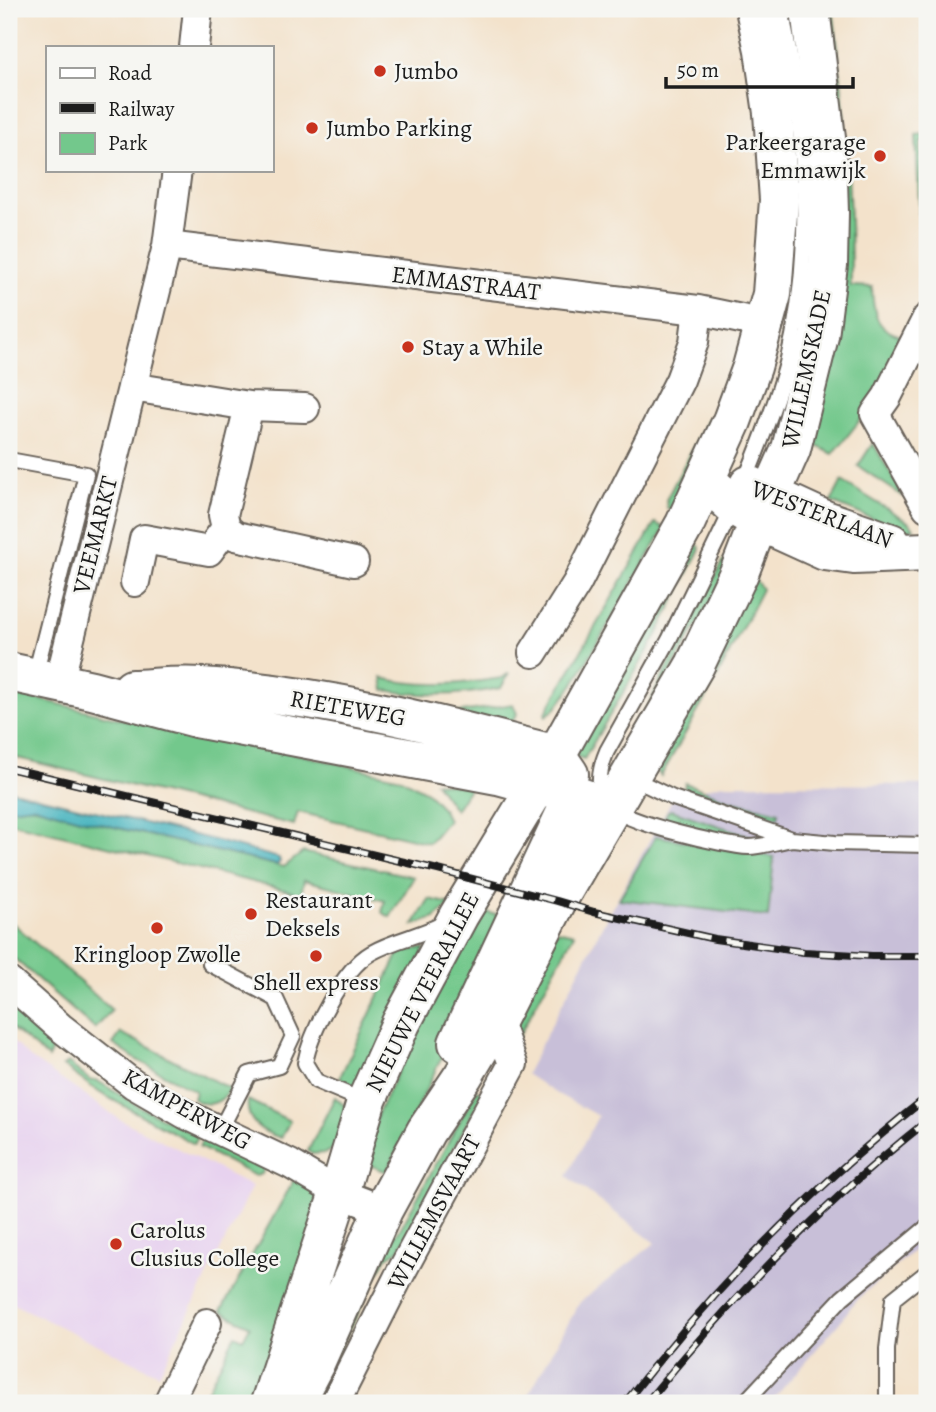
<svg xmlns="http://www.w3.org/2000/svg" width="936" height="1412" font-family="Alegreya,serif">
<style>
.built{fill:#e7d2ef}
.industrial{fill:#c8bfd8}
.green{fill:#73c88c;stroke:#487254;stroke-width:2}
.water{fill:#43b2bd;stroke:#30676c;stroke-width:2}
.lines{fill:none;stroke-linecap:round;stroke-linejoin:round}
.lane-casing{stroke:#676159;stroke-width:18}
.street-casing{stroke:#676159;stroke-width:32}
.secondary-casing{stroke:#676159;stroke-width:42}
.lane{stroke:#fff;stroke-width:14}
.street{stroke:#fff;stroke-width:28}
.secondary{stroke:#fff;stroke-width:38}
.rail-casing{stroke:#1c1c1c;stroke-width:8}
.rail{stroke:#f6f6f2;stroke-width:5;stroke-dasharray:16;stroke-linecap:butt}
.poi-dot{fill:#c8321e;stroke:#f6f6f2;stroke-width:2.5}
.labels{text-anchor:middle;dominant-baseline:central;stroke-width:5;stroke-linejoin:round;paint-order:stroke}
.poi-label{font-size:24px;fill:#1c1c1c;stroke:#f6f6f2;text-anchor:start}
.street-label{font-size:24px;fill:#1c1c1c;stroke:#f6f6f2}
</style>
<rect width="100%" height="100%" fill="#f6f6f2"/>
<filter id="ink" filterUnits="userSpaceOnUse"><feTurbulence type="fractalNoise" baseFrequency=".0143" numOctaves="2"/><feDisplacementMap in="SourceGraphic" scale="14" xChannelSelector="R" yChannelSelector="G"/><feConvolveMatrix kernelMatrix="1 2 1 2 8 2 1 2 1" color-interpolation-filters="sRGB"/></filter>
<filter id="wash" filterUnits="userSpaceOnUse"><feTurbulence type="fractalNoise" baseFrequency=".00686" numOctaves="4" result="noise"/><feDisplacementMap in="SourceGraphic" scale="28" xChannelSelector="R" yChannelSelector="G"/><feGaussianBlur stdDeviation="1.57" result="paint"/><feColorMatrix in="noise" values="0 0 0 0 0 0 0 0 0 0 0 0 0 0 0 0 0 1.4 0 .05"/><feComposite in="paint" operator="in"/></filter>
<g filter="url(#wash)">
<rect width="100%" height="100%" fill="#f3e2cb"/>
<path class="built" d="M9 1038 30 1058 119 1119 252 1186 159 1374 9 1302Z"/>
<path class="industrial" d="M722 784 927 785V1239L855 1301 840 1322 770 1403H524L580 1302 655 1243 567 1176 598 1116 552 1091 526 1074 608 915 673 798Z"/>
<path class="green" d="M821 9H833C845 101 851 193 851 286L872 287C873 315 876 332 907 337L877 399 833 454 806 441Z
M927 134V139L921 141 923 278H919V202L916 135Z
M708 418H715L675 512 667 508 666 500Z
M873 443 904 497 858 466Z
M842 481 910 523 914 528 909 530 897 529 831 502Z
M655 523 665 528 573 685 556 708 546 716 545 714Z
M691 542 699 546 700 549 656 637 584 759 572 755Z
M724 560 732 564 643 720 655 691Z
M754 578 762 589 714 683 661 776 652 765Z
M509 673 501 688C462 696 424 697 384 690L382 678C423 688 461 684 502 678Z
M9 692 121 719 258 745 401 778 427 792 442 808 448 820 429 843 298 812 294 825 9 756Z
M513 704 517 714 509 726 455 713Z
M435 782 470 787 455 810Z
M685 783 729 800 779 812 778 817 739 808 684 788Z
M29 806 47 809 76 818 284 867 303 852 414 877 390 917 382 912 385 901 304 880 301 894 9 822V809Z
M671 810 750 836V841L714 835 665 822 663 821 668 811Z
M656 836 774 857 768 917 619 899Z
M429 899 451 904 435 918 414 925Z
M475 909 508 918 387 1172 362 1162 378 1113Z
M9 920 112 1010 95 1029 9 954Z
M557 930 574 934 517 1039 512 1020Z
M425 948 362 1091 340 1077 400 951Z
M9 1006 43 1036 48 1031 58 1038 48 1058 9 1026Z
M121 1033 230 1089C221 1104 208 1108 193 1099L195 1091 137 1060 113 1044Z
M68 1063 91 1081 96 1080 140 1107 190 1132 202 1128 194 1144 100 1093 63 1066Z
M477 1090 483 1093 399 1250 386 1258 333 1362 335 1372 328 1389 321 1386 360 1279 400 1229Z
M335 1097 346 1107 337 1147 325 1153 312 1154 308 1151Z
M248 1100 290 1121 281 1138C262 1132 245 1122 248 1100Z
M207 1130 266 1163 262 1174 255 1176 199 1147Z
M295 1178 307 1181 320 1199 263 1403H201L235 1335 243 1339 250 1326 221 1311Z"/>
<path class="water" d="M9 790 206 838 279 858 280 862 276 865 76 818 34 806 9 809Z"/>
</g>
<g filter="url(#ink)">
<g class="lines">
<g class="lane-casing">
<path id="lane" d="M9 460 86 474 35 675
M744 483C760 444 776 404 787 363 816 246 805 125 781 9
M733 508 669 640 607 751C599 770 595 789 610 806 625 823 725 846 749 847 763 847 778 841 792 839
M632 778 673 798 792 839 835 843 927 845
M210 964 276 999 293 1036 279 1066 249 1074 220 1130
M366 1102 316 1081 305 1063C311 1031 343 969 371 953 393 940 420 936 442 924
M744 1403 842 1298 927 1227
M887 1403V1349L893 1299 927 1272"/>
</g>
<g class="street-casing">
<path id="street" d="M194 47 198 9
M167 246 698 310 765 324
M927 318 887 397 875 414 927 507
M132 387 249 406 305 408
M249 406 223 515 226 528 236 536 354 562
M135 582 144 539 209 551 226 528
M533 653 577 583 680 380 694 342 698 310
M59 683 167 246 177 170
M9 982 60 1027 133 1084 185 1114 290 1164 339 1193 383 1210
M168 1403 207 1323
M335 1403 398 1278 513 1064 497 1019"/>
</g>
<g class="secondary-casing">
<path id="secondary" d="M706 480 734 506 759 521 825 551 854 555 927 552
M749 485 825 520 891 543
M9 672 92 690 196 718 498 775 574 795 612 808
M132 689C155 688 179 685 202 687 322 694 440 725 556 755L569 774
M458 1043 574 795
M270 1403 339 1193 366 1102 401 1023 459 915 556 755 685 524 732 421 752 367 772 294 779 200 773 113 764 50 755 9
M294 1403 315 1363 383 1210 426 1131 463 1076 497 1019 557 901 695 665 739 573 759 521 791 449 819 336 828 265 829 213 827 146 810 9"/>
</g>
<use href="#lane" class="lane"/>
<use href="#street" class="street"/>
<use href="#secondary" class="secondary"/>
<g class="rail-casing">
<path id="rail" d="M9 768 438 870 557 901 594 912 715 939 804 952 872 956H927
M625 1403C712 1290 814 1186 927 1097
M646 1403C730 1300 822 1204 927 1121"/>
</g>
<use href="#rail" class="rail"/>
</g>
</g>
<g class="poi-dot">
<circle cx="380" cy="71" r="7"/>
<circle cx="312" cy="128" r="7"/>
<circle cx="880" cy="156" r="7"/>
<circle cx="408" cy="347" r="7"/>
<circle cx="251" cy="914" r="7"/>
<circle cx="157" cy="928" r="7"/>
<circle cx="316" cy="956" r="7"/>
<circle cx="116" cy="1244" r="7"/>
</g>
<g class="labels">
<g class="poi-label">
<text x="394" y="71">Jumbo</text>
<text x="326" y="128">Jumbo Parking</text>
<text x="866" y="142" text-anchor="end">Parkeergarage<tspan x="866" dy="28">Emmawijk</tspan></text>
<text x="422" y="347">Stay a While</text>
<text x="265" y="900">Restaurant<tspan x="265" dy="28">Deksels</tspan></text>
<text x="157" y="954" text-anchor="middle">Kringloop Zwolle</text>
<text x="316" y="982" text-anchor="middle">Shell express</text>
<text x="130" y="1230">Carolus<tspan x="130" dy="28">Clusius College</tspan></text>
</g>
<g class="street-label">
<text transform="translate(466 283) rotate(7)">EMMASTRAAT</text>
<text transform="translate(806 369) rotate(-78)">WILLEMSKADE</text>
<text transform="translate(822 514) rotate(21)">WESTERLAAN</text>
<text transform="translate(95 535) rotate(-76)">VEEMARKT</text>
<text transform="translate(348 708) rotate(10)">RIETEWEG</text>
<text transform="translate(422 992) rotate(-63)">NIEUWE VEERALLEE</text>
<text transform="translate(187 1109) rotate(29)">KAMPERWEG</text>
<text transform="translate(434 1212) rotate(-62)">WILLEMSVAART</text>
</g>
</g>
<rect width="936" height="1412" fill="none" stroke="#f6f6f2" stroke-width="35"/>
<rect x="46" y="46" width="228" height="126" fill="#f6f6f2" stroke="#9f9f9c" stroke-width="2"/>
<rect x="60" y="68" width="35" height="10" fill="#ffffff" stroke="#9f9f9c" stroke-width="2"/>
<text x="108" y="80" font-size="21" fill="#1c1c1c">Road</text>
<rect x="60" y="103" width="35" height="10" fill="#1c1c1c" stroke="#9f9f9c" stroke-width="2"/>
<text x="108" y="116" font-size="21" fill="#1c1c1c">Railway</text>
<rect x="60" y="133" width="35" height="21" fill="#73c88c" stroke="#9f9f9c" stroke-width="2"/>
<text x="108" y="150" font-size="21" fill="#1c1c1c">Park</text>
<path d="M666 77v10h187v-10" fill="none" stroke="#1c1c1c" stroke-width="3.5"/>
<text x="677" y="77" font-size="21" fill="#1c1c1c" stroke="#f6f6f2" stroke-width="5" paint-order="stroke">50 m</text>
</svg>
